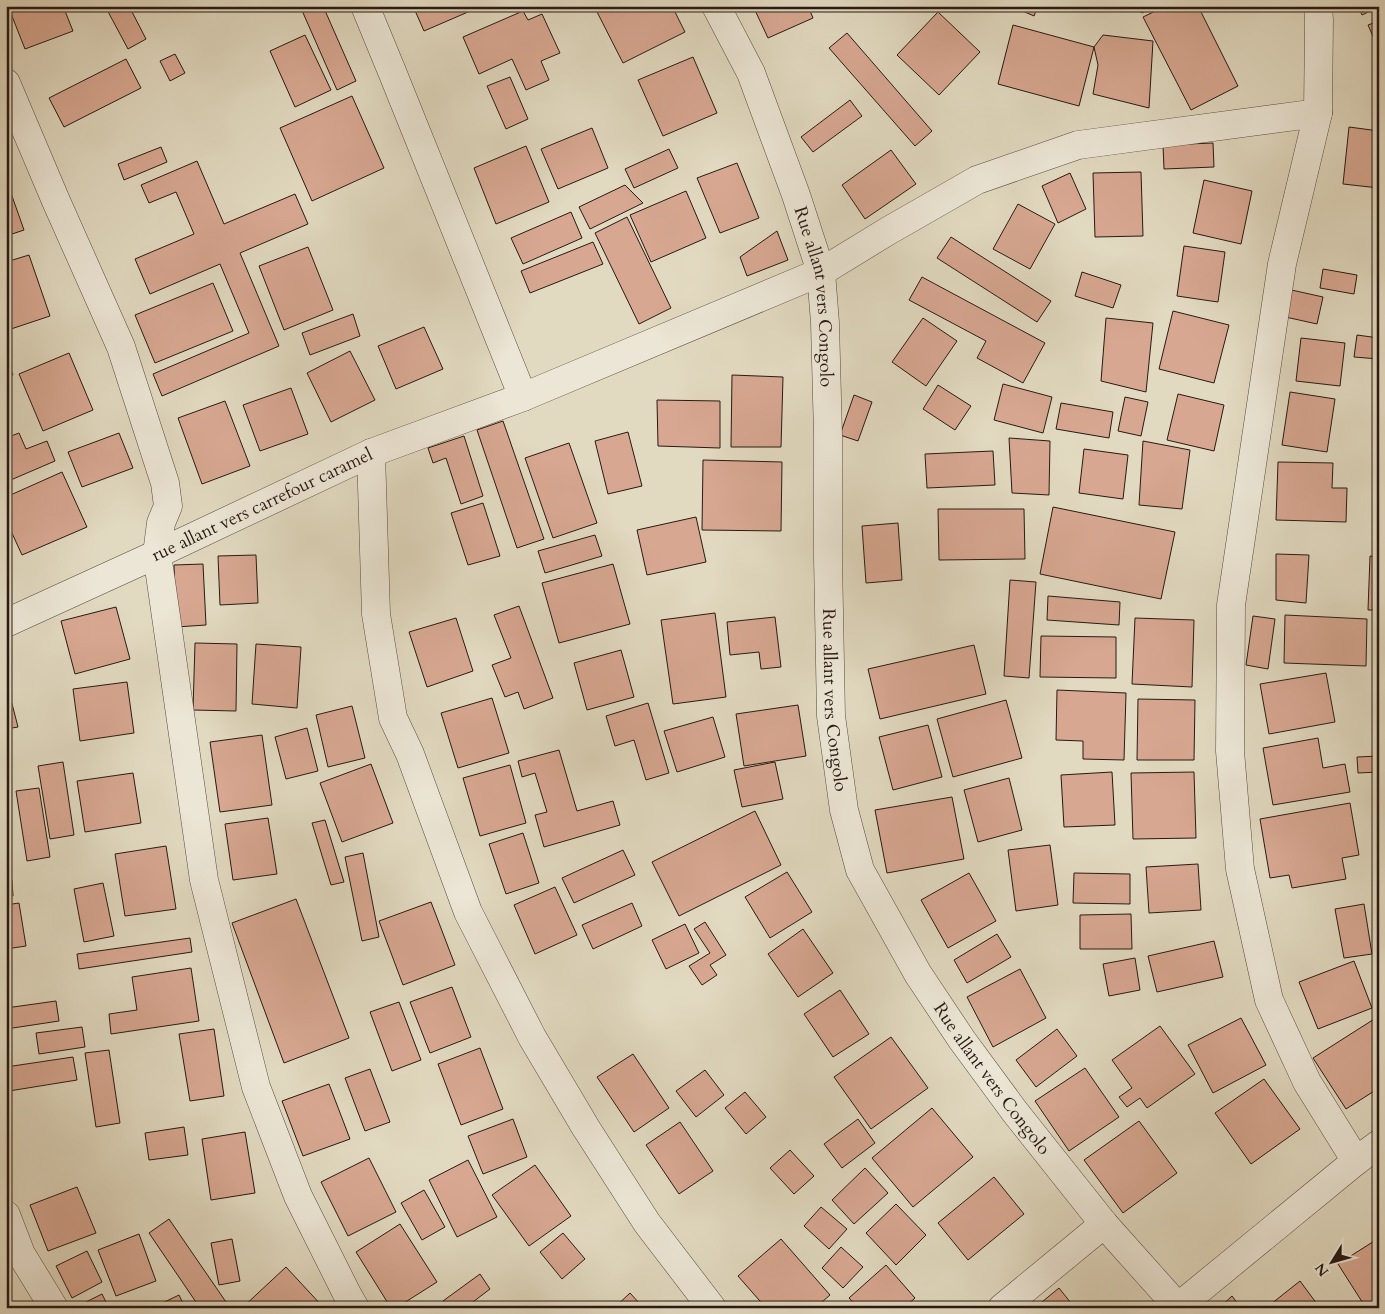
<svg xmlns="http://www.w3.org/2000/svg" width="1385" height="1314" font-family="Cardo,serif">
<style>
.building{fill:#d7a791;stroke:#281a13}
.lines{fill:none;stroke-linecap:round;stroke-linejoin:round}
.street-casing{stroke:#564a3e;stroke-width:29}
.street{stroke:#ece6d6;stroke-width:28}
.labels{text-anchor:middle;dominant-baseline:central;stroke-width:4;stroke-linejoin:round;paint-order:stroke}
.street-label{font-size:18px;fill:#281a13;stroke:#ece6d6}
</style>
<rect width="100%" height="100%" fill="#e1d9c0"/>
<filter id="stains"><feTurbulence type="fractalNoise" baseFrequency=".004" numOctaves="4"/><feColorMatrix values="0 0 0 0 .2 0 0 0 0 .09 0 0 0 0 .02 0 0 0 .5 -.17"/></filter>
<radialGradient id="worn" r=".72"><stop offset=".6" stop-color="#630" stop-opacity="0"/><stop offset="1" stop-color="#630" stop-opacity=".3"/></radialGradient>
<path class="building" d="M8 6H63L73 31 25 49Z
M105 6H129L146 39 128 49Z
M300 6H323L356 81 337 90Z
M413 6H465L468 12 424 31Z
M594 6H672L685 32 623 63Z
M753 6H808L813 18 768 38Z
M1011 6H1038L1034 16Z
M1126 6H1146L1143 13Z
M1166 6H1198L1238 86 1191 110 1143 17Z
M1358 6H1379V7L1362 15Z
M523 11 528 20 542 14 560 53 541 61 549 80 526 90 512 59 479 74 463 37Z
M938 12 980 52 939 95 897 55Z
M1379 21V50L1368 25Z
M1013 25 1094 47 1079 106 998 84Z
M847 33 932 131 915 146 829 48Z
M305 35 331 90 295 107 270 51Z
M1103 35 1153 41 1149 108 1093 94 1098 65 1094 47Z
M175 54 185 73 170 81 160 61Z
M693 57 717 113 663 136 638 80Z
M126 59 141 88 64 127 49 98Z
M510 77 528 119 506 129 487 86Z
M352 96 384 168 312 201 280 128Z
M850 100 862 116 813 152 801 137Z
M1349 127 1379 131V188L1343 184Z
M592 128 608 168 558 189 541 149Z
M1213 143 1214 167 1164 169 1163 145Z
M526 146 549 202 496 224 474 168Z
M161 147 167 162 124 180 118 164Z
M669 149 678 168 634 188 625 169Z
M891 150 916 184 865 219 842 185Z
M197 161 224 224 295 194 308 224 240 253 279 346 162 396 153 374 249 333 220 264 150 294 135 259 194 234 176 192 149 203 141 185Z
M737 163 759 218 720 233 697 178Z
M1141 172 1143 236 1095 237 1093 173Z
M1070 173 1086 209 1058 223 1042 186Z
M6 179 24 230 6 236Z
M1204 180 1252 191 1241 244 1193 233Z
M625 185 643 203 590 229 579 207Z
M686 191 706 238 651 262 630 215Z
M1018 204 1055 224 1030 269 993 249Z
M571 212 582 238 523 264 511 238Z
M627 217 671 308 639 324 595 233Z
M777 231 788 260 747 276 740 257Z
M951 237 1051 301 1037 322 937 258Z
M593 242 603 264 530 293 521 271Z
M1184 246 1225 252 1218 302 1177 296Z
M308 247 333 310 284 330 259 266Z
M29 255 50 316 8 330 6 326V262Z
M1323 269 1357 275 1354 294 1320 288Z
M1082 272 1121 285 1113 308 1075 296Z
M922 277 1045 343 1023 383 977 358 986 341 909 300Z
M213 283 233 331 155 363 135 315Z
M1287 289 1323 297 1317 324 1281 316Z
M1173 311 1229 325 1214 383 1159 369Z
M353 314 360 336 310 355 302 333Z
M923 318 957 341 926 386 892 362Z
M1106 318 1153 323 1146 392 1101 381Z
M424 327 443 369 396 389 378 346Z
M1357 335 1379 338V359L1354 357Z
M1301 338 1345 343 1340 386 1296 381Z
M350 351 375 400 331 422 307 373Z
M69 353 93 410 43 431 19 374Z
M6 355 13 375 6 377Z
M732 375 783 377 781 447H731Z
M1003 384 1052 397 1043 433 994 420Z
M938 385 971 406 955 430 923 409Z
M291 388 308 434 260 451 243 405Z
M1379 390V419L1374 418Z
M1290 392 1335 399 1327 452 1282 445Z
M1178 394 1224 405 1214 451 1167 440Z
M854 395 872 402 858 441 840 435Z
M1125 397 1148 402 1141 436 1118 431Z
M657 400 720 401V448L658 446Z
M225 401 250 466 202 484 178 418Z
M1061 403 1113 412 1109 438 1056 429Z
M503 421 544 539 517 548 477 430Z
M628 432 642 486 608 494 595 441Z
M19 433 26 449 47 441 55 461 6 482V438Z
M119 433 133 468 82 487 68 452Z
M464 436 483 496 461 504 446 458 433 463 428 448Z
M1009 438 1050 441 1049 495 1012 493Z
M1143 441 1190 450 1182 509 1139 505Z
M569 443 597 523 553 538 525 458Z
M1084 449 1128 455 1123 499 1079 493Z
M993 451 995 485 927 488 925 454Z
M703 460 782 462 781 531 702 530Z
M1278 462 1333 463 1332 488H1347L1346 522 1276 520Z
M62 472 87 527 22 555 6 520V497Z
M483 503 500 556 468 565 451 513Z
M1053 507 1175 532 1161 599 1040 574Z
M938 509H1024L1025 559 939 560Z
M696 517 706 562 647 575 637 530Z
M898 523 902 580 866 583 862 526Z
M595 535 602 556 545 573 538 551Z
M1276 554 1309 555 1306 603 1276 600Z
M256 555 258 603 220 605 218 556Z
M1370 556 1379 557V610H1368Z
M203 564 206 625 176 627 174 565Z
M613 564 630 624 559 643 542 583Z
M1010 580 1036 582 1029 678 1004 676Z
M1048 596 1120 602 1119 625 1047 620Z
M519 606 553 698 524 709 518 692 505 697 492 665 511 658 494 615Z
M116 607 130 659 75 674 61 621Z
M715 613 726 697 673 704 661 620Z
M1285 615 1367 619 1366 666 1284 663Z
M1253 616 1275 619 1268 669 1246 665Z
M775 617 781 667 761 669 759 652 730 655 727 622Z
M456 618 473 671 427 687 409 632Z
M1135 618 1194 620 1192 687 1132 684Z
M1041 636 1116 637V678L1040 677Z
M195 643 237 644 236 711 193 710Z
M256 644 301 647 297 708 252 704Z
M974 645 986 694 880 719 868 669Z
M621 650 634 697 587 710 574 663Z
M1326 673 1335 722 1269 734 1260 684Z
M127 682 134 733 80 741 73 689Z
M1057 690 1126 693 1124 760 1083 759V741L1056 740Z
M6 692H9L18 727 6 729Z
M492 698 509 753 458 768 441 713Z
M1138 699 1195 700 1194 760H1137Z
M1006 700 1022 758 953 777 937 719Z
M648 703 669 773 646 780 634 740 615 746 606 716Z
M798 705 806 756 744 766 736 714Z
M352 706 365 758 328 767 316 715Z
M713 717 725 757 677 772 664 731Z
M928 725 942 777 893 790 879 737Z
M307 728 318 771 286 779 275 737Z
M262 735 272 805 220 812 210 742Z
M1318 738 1323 768 1345 764 1350 792 1273 805 1263 748Z
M559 750 577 811 613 801 620 825 544 847 535 815 547 812 535 773 522 777 518 761Z
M1379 756V772L1358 773 1357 757Z
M63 762 74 835 50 839 38 766Z
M775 762 783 799 742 807 734 770Z
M371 764 393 823 342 842 320 783Z
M510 765 526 823 480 836 463 778Z
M1112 772 1115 825 1064 827 1061 775Z
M1194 772 1196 838 1133 839 1131 773Z
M133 773 141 823 85 832 77 781Z
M1009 778 1022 830 978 842 964 790Z
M39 788 50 857 27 861 16 791Z
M952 797 964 859 887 873 875 810Z
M1350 803 1359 855 1342 858 1346 879 1292 888 1289 875 1270 878 1260 819Z
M755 811 781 865 679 916 652 862Z
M268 818 277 874 233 880 225 824Z
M325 820 344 882 331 885 312 823Z
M523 833 539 883 506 894 489 844Z
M1050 845 1058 905 1016 911 1008 850Z
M166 846 176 909 125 916 115 854Z
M623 850 635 875 574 903 562 878Z
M363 853 379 937 362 941 345 857Z
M1198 864 1201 910 1149 913 1146 867Z
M787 872 812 912 770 938 745 897Z
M969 873 996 921 948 948 921 900Z
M1074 873 1130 874V904L1073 903Z
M6 880H12L13 896 6 897Z
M103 883 114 936 84 942 74 889Z
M555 887 577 935 535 954 514 905Z
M296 899 349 1038 284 1063 232 923Z
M431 902 455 965 403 985 379 921Z
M19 903 26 946 6 949V905Z
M632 903 642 926 593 949 582 925Z
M1364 904 1372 954 1344 958 1335 909Z
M1131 914 1132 949H1080V915Z
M1379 916V929L1375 918Z
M705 922 726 955 710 965 717 975 702 985 689 966 710 953 694 929Z
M685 924 699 953 666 969 652 940Z
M803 929 833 973 798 997 768 954Z
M997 934 1011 957 967 983 954 960Z
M190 938 192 952 79 969 77 954Z
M1214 941 1223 977 1157 992 1148 956Z
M1135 958 1140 990 1109 996 1103 964Z
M1354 961 1372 1008 1318 1029 1299 982Z
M191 968 199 1021 111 1034 109 1014 137 1010 132 977Z
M1020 969 1046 1018 993 1047 967 997Z
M452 987 471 1037 430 1053 410 1002Z
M840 990 869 1034 833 1057 804 1014Z
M56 1001 59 1021 6 1029V1008Z
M399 1002 421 1060 392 1071 370 1012Z
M1379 1016V1088L1346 1109 1313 1058Z
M1241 1018 1266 1065 1213 1093 1188 1045Z
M1160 1026 1195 1074 1147 1108 1140 1098 1127 1107 1119 1097 1132 1088 1112 1060Z
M82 1027 85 1047 39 1054 36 1033Z
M214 1029 224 1096 190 1101 179 1034Z
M1057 1029 1077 1056 1036 1087 1016 1060Z
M891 1037 928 1088 871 1129 834 1077Z
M480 1048 503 1109 461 1125 438 1064Z
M109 1050 120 1123 96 1127 85 1053Z
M633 1054 669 1108 634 1132 597 1077Z
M73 1057 77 1080 9 1091 6 1067Z
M1085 1068 1119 1117 1069 1151 1035 1101Z
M370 1069 390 1122 365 1131 345 1078Z
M705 1070 724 1095 696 1117 676 1091Z
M1264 1079 1300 1129 1251 1164 1215 1113Z
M329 1084 350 1139 303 1156 282 1101Z
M745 1092 766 1117 746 1134 725 1108Z
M932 1108 973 1157 913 1207 872 1158Z
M513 1119 527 1157 483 1174 468 1136Z
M858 1119 875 1143 842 1168 824 1144Z
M1139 1121 1177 1173 1123 1213 1084 1160Z
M680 1122 713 1171 679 1194 646 1145Z
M184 1127 188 1155 149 1160 145 1133Z
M245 1132 255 1193 211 1200 202 1139Z
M790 1150 814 1176 794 1194 770 1168Z
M369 1158 396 1212 348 1236 321 1182Z
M468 1160 497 1217 457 1237 429 1180Z
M535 1165 571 1216 529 1246 492 1195Z
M865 1168 888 1193 854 1224 832 1200Z
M994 1177 1024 1214 968 1260 938 1223Z
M77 1187 96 1233 48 1251 30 1205Z
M424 1190 445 1227 422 1240 401 1203Z
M896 1204 926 1235 896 1265 866 1233Z
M821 1207 847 1229 829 1249 804 1226Z
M169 1219 226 1302 217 1308H200L149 1233Z
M400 1224 437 1282 396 1308H391L356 1252Z
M563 1233 585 1259 562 1279 540 1252Z
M139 1234 156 1281 116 1296 98 1250Z
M1379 1238V1305L1374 1308H1366L1338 1264Z
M232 1239 240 1281 219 1285 211 1243Z
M781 1239 830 1295 815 1308H766L738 1276Z
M841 1247 863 1267 843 1288 822 1268Z
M87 1251 102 1282 72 1298 56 1266Z
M886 1265 915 1298 904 1308H858L849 1298Z
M286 1267 324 1308H242Z
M480 1274 490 1289 465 1308H448L443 1301Z
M1300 1281 1320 1308H1266Z
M1059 1288 1075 1308H1039L1037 1306Z
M630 1293 640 1304 636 1308H614Z
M102 1294 109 1308H78V1306Z
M179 1295 185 1308H152Z
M1232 1296 1241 1308H1219Z
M837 1303 842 1308H831Z"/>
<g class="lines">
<g class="street-casing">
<g id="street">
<path d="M365 6 393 74 523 397"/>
<path id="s1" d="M716 6 751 73 796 195 821 272 825 323 828 435V558L831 716 844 810 860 870 918 974 962 1040 1015 1112 1104 1224 1179 1308"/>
<path d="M1318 6 1319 20 1318 113"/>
<path d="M6 83 56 201 121 347 165 483 168 506 161 523 157 554 204 880 256 1087 298 1196 347 1294 355 1308"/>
<path d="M371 453 376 614 393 718 410 754 468 912 532 1037 586 1128 647 1223 712 1308"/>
<path id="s2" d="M6 623 157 554 371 453 523 397 821 272 888 231 977 180 1078 145 1318 113 1282 264 1231 605 1230 751 1240 869 1269 1000 1307 1082 1356 1161"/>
<path d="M6 1215 21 1254 54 1308"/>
<path d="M1178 1307 1356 1161 1379 1144"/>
<path d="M1002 1308 1104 1224"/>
</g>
</g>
<use href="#street" class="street"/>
</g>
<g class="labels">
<g class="street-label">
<text stroke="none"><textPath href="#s1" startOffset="310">Rue allant vers Congolo</textPath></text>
<text stroke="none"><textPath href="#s2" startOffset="282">rue allant vers carrefour caramel</textPath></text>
<text stroke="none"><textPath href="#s1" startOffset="715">Rue allant vers Congolo</textPath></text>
<text stroke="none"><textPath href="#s1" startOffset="1135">Rue allant vers Congolo</textPath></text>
</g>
</g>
<rect width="1385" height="1314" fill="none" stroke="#e1d9c0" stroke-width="25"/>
<rect x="8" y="8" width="1370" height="1299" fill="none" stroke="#281a13" stroke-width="2.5"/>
<rect x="12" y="12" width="1360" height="1289" fill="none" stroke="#281a13"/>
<g transform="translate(1332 1262) rotate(233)" stroke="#ece6d6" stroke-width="4" paint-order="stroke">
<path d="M0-4L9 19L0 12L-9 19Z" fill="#281a13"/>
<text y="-8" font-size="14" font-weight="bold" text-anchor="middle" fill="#281a13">N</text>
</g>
<rect width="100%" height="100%" filter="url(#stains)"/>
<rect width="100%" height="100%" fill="url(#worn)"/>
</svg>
